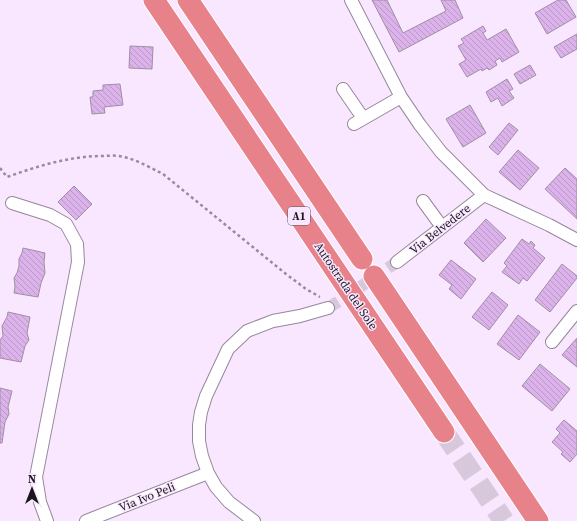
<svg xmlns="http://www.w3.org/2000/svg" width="577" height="521" font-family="'Source Serif 4',serif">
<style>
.building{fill:url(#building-back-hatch);stroke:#9f8fa4}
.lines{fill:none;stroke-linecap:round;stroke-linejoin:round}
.minor-tunnel{stroke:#d7c8dc;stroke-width:12;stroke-dasharray:12 6;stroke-linecap:butt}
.motorway-tunnel{stroke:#d7c8dc;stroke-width:21;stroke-dasharray:21 10;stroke-linecap:butt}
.minor-casing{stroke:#96879b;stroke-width:14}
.motorway-casing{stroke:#fff;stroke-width:23}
.path{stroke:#978b9b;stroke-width:2.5;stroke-dasharray:3 3;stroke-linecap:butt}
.minor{stroke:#fff;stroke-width:12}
.motorway{stroke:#e8828a;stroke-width:21}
.labels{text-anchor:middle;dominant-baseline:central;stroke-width:3;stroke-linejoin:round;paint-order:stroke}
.shield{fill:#f8e7fe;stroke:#5d5460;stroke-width:1}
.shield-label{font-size:11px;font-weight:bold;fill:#1b151d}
.street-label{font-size:12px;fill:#1b151d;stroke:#f8e7fe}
</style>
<defs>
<pattern id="building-back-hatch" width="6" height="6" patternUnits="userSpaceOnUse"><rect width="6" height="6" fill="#dbb2e9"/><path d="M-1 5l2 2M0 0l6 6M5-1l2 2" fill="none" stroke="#bb98c7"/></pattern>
</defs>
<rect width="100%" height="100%" fill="#f8e7fe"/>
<path class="building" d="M372 0H387L403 33 446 11 441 0H455L463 18 399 52Z
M558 0H566L576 17 547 34 535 13Z
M483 26 486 31 483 33 487 40 506 29 519 52 502 62 500 58 495 61 497 65 489 70 487 68 482 71 481 69 467 77 459 64 466 60 458 46 464 43 461 39Z
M577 34V49L561 58 554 47Z
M130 46 153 47 152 69 129 68Z
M530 65 536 75 520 84 514 74Z
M507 79 513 89 509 91 514 98 502 106 498 98 491 102 486 92Z
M120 84 123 105 104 107 105 113 92 114 90 97H93V91L103 90V85Z
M470 105 486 133 463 147 446 119Z
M509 123 518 130 498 155 489 147Z
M518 150 539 168 520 190 499 172Z
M565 168 577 179V219L545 189Z
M74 186 92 204 76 220 58 202Z
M486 219 506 238 483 262 464 243Z
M522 239 529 244 531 241 535 245 533 248 545 258 527 281 523 278 519 284 502 272 507 266 504 263Z
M23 248 45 253 44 262 45 273 41 283 38 297 14 293 15 286 14 278 17 273 19 266V259L22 253Z
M451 260 476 279 461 299 449 289 452 285 439 275Z
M562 264 577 276V278L550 312 535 300Z
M492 292 508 305 489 330 472 317Z
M8 312 30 317 27 333 29 340 25 346 21 362 0 358V340L3 336 2 326 7 317Z
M518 315 540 332 519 360 497 344Z
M577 338V367L562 355Z
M540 364 570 389 552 411 522 386Z
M0 388 12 391 8 407 9 414 5 422 2 443H0Z
M564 420 577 431V454L570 462 561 454 563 452 552 442 560 433 556 429Z"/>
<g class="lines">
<path class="minor-tunnel" d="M328 308 344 298 397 262"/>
<path class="motorway-tunnel" d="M444 432 504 521"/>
<g class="minor-casing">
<path id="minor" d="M351 0 401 97 420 125 441 152 484 195 549 225 577 240
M343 89 363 118
M354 124 401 97
M423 201 442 227
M12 203 50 215 66 224 77 244 78 262 36 477 40 502 47 521
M397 262 484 195
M552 342 577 311
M86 521 208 473
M254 521 229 502 216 487 208 473 202 456 199 441V425L201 412 206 396 228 349 247 331 273 321 300 316 328 308"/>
</g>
<g class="motorway-casing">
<path id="motorway" d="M154 0 444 432
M188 0 362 259
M374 276 538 521"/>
</g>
<path class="path" d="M0 168 7 177C38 166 70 156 103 156 108 156 113 155 118 156 134 158 149 167 163 174L286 274 306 289 320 297"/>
<use href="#minor" class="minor"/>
<use href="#motorway" class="motorway"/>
</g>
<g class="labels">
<rect class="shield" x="288" y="207" width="22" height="18" rx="3"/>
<g class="shield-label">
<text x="299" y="216">A1</text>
</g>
<g class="street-label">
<text transform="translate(440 229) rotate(-38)">Via Belvedere</text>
<text transform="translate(346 286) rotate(56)">Autostrada del Sole</text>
<text transform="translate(147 497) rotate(-22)">Via Ivo Peli</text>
</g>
</g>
<g transform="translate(32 489)" stroke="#f8e7fe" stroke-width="3" paint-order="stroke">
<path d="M0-3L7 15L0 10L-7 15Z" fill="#1b151d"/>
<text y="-6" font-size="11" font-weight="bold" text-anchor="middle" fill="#1b151d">N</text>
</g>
</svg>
